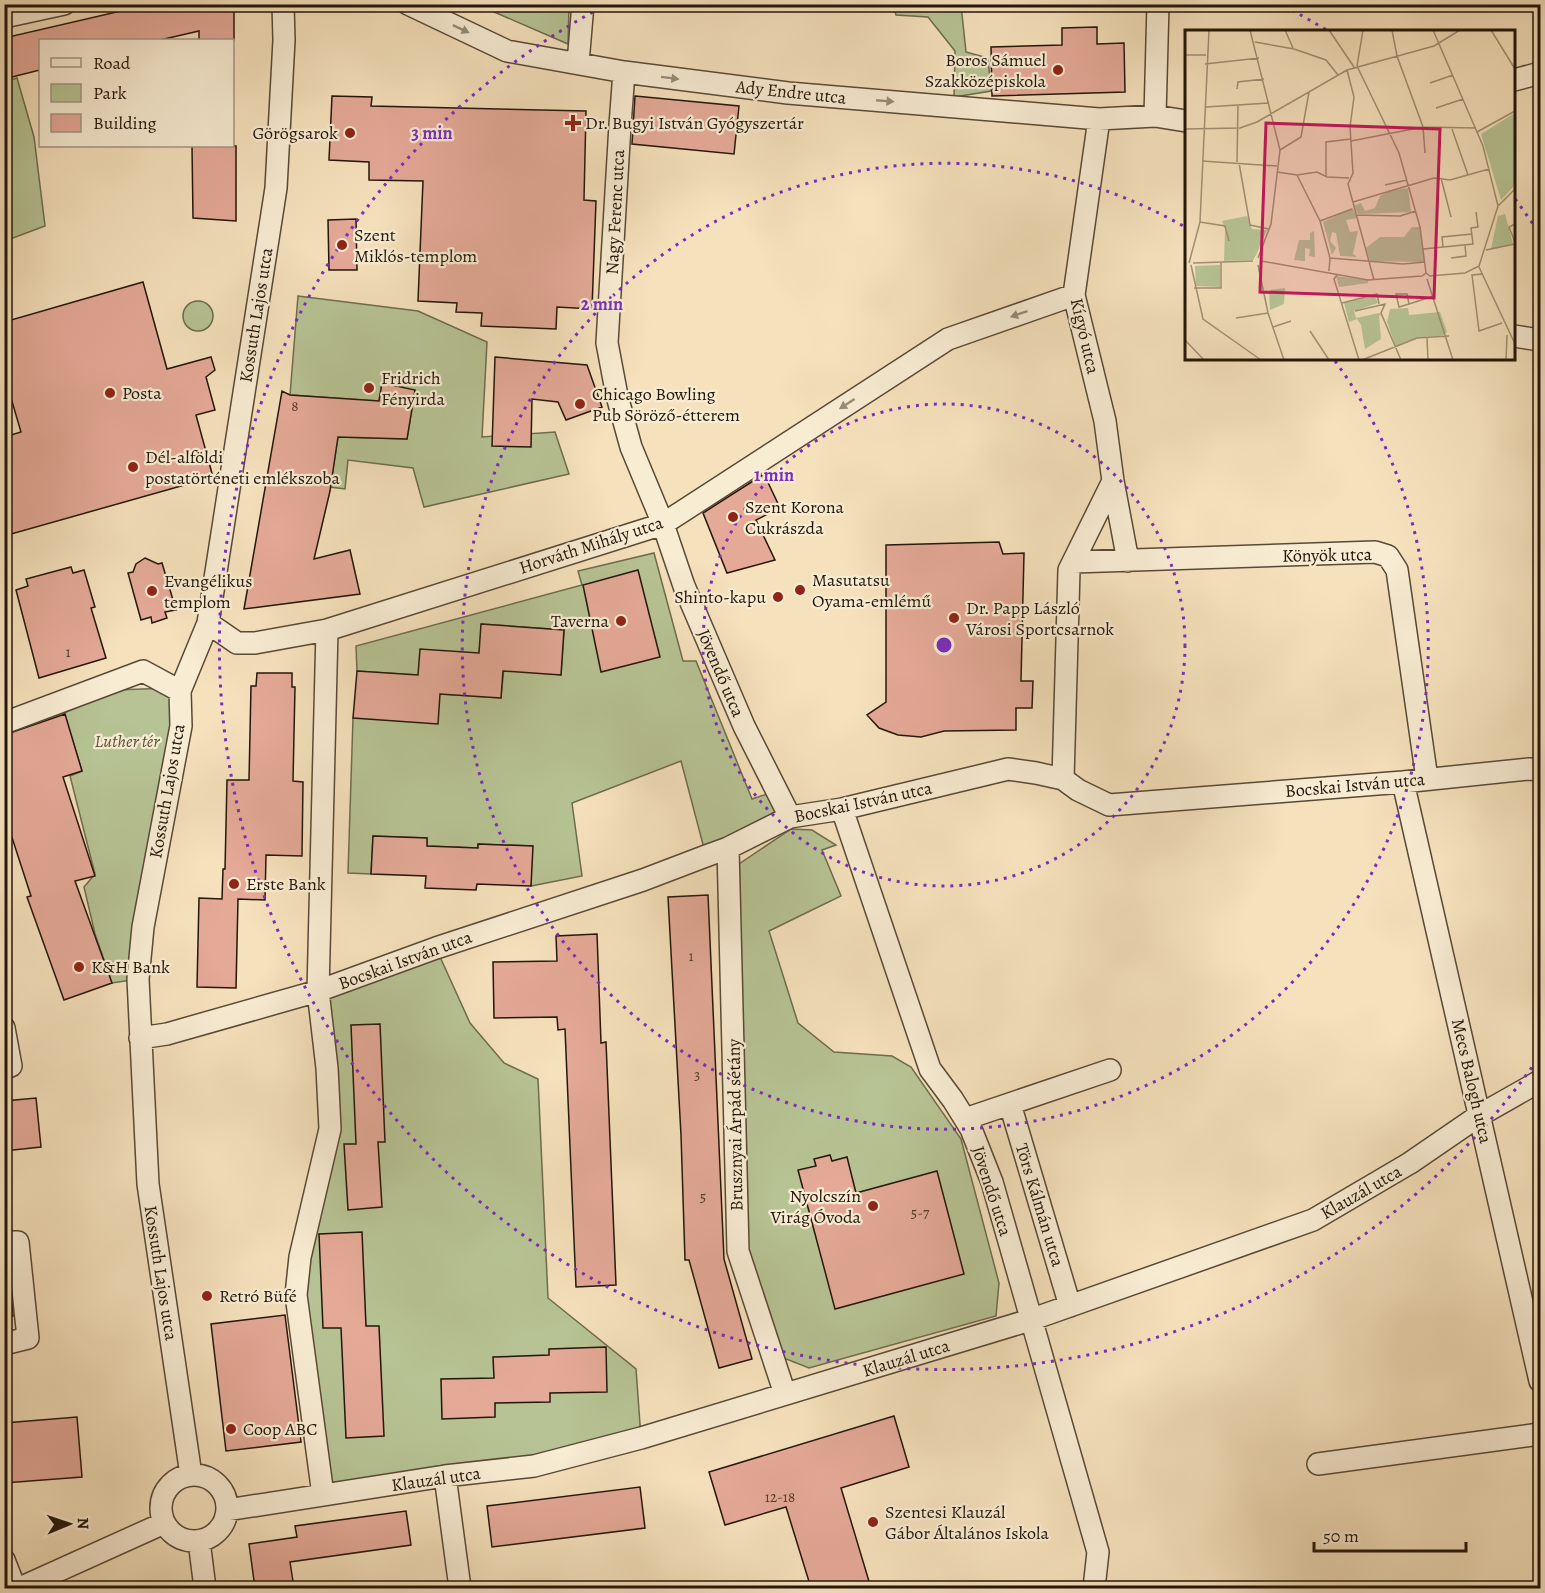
<svg xmlns="http://www.w3.org/2000/svg" width="1545" height="1593" font-family="Alegreya,serif">
<style>
.green{fill:#b7c394;stroke:#6d6c4e;stroke-width:1.5}
.building{fill:#e4a997;stroke:#231609;stroke-width:1.5}
.lines{fill:none;stroke-linecap:round;stroke-linejoin:round}
.minor-casing{stroke:#584936;stroke-width:24}
.minor{stroke:#f8ecd3;stroke-width:21}
.oneway{fill:#988c78}
.ring{fill:none;stroke:#7b2cbf;stroke-width:3;stroke-dasharray:3 6}
.poi-dot{fill:#8f2418;stroke:#f8ecd3;stroke-width:2}
.labels{text-anchor:middle;dominant-baseline:central;stroke-width:4.5;stroke-linejoin:round;paint-order:stroke}
.number-label{font-size:15px;fill:#533b2c}
.poi-label{font-size:18px;fill:#231609;stroke:#f8ecd3;text-anchor:start}
.street-label{font-size:18px;fill:#231609;stroke:#f8ecd3}
.park-label{font-size:18px;font-style:italic;fill:#57533a;stroke:#f8ecd3}
.inset-road{fill:none;stroke:#a19074;stroke-width:1.5}
.view{fill:#c2185b;fill-opacity:0.15;stroke:#c2185b;stroke-width:3}
.inset-edge{fill:none;stroke:#231609;stroke-width:3}
.centre{fill:#7b2cbf;stroke:#f8ecd3;stroke-width:3}
.ring-label{font-size:18px;text-anchor:middle;font-weight:bold;fill:#7b2cbf;stroke:#f8ecd3;stroke-width:4.5;stroke-linejoin:round;paint-order:stroke}
</style>
<rect width="100%" height="100%" fill="#f5e1bc"/>
<filter id="stains"><feTurbulence type="fractalNoise" baseFrequency=".00333" numOctaves="4"/><feColorMatrix values="0 0 0 0 .2 0 0 0 0 .09 0 0 0 0 .02 0 0 0 .5 -.17"/></filter>
<radialGradient id="worn" r=".72"><stop offset=".6" stop-color="#630" stop-opacity="0"/><stop offset="1" stop-color="#630" stop-opacity=".3"/></radialGradient>
<path class="green" d="M478 5H569L568 44Z
M893 5H961L966 52 988 58 991 91 954 97 955 51 928 17 896 15Z
M17 78 34 137 45 226 5 241V82Z
M298 296 418 311 487 342 482 437 555 432 569 474 424 507 413 468 348 460 345 489 330 487 338 437 407 439 415 391 382 383 379 401 290 395Z
M183 316a15 15 0 1 1 30 0a15 15 0 1 1-30 0Z
M654 553 683 661H696L752 799 776 791 790 817 706 856 681 761 572 803 582 876 531 886 532 846 478 844V848L427 846V838L373 836 371 874 348 873 353 718 440 694 501 698 504 667 561 675 564 630 482 624 479 653 418 675 357 671 356 646 582 585 578 571Z
M170 688 181 726 138 979 112 983 95 934 84 887 95 874 70 776 82 771 64 713 115 690Z
M791 829 812 830 836 845 822 850 841 896 769 931 798 1023 834 1052 892 1056 911 1067 961 1139 999 1283 996 1316 809 1368 771 1353 738 1251 729 882 739 864Z
M436 948 470 1023 504 1063 538 1079 548 1298 636 1369 641 1438 323 1495 296 1295 330 1129 318 991Z"/>
<path class="building" d="M151 4H234V40H199V31L160 40H40V70L4 79V38Z
M1097 27V44L1124 43 1125 92 992 96 991 47 1062 45V28Z
M332 96 372 97 371 106 586 111 584 200 596 201 592 309 557 307 556 329 481 326 482 313 456 312 457 303 418 301 423 181 369 180V162L329 160Z
M635 96 739 106 734 154 632 144Z
M192 146H236V221L193 218Z
M356 219 357 270H329L328 220Z
M143 282 167 369 211 357 215 370 206 377 215 410 196 415 213 477 4 536V437L21 432 4 374V322Z
M495 357 587 365 602 407 566 420 558 402 532 399 531 447 492 446Z
M382 383 415 390 407 439 338 437 330 491 314 559 350 550 360 594 244 609 282 391 290 395 379 401Z
M764 474 780 508 756 520 775 560 727 573 703 513Z
M999 542 1003 554 1024 553 1021 681H1033L1032 708H1016V730L944 731 921 737 898 735 879 728 867 715 886 702V545Z
M145 558 158 564 162 563 176 610 165 612 167 618 152 623 151 617 141 620 128 573 133 572 136 564Z
M71 567 73 573 84 570 95 607 91 608 106 658 39 678 16 590 28 586 26 579Z
M638 570 660 657 601 672 583 585Z
M481 624 564 630 561 675 503 671 501 698 440 694 438 724 353 718 357 671 418 675 420 649 479 653Z
M257 673H292V687H295L293 781 303 782 302 856 266 855 265 900 238 899 236 988 197 987 199 898 222 899 223 869H225L227 780H249L251 686H256Z
M65 714 82 771 63 777 95 876 75 881 112 983 64 1000 27 897 31 896 4 813V735Z
M373 836 427 838V846L478 848V844L533 846 531 886 477 884 476 890 425 888 426 876 371 874Z
M708 895 724 1259 752 1359 719 1368 689 1260H685L681 1135 668 897Z
M597 934 601 1043 606 1042 616 1285 576 1287 565 1029 558 1030 557 1017 494 1018 493 962 557 961 556 936Z
M380 1024 385 1142H378L382 1207 348 1210 344 1144H356L351 1025Z
M36 1098 41 1147 4 1151V1101Z
M830 1155 832 1161 847 1157 856 1193 937 1171 964 1274 835 1309 798 1170 816 1166 814 1159Z
M362 1232 366 1326H379L384 1436 346 1438 341 1328H323L319 1234Z
M4 1255H7L13 1316 4 1317Z
M285 1315 301 1442 226 1451 211 1324Z
M606 1347 607 1392 550 1393V1402L495 1403V1417L442 1419 441 1379 494 1378 493 1357 549 1355V1349Z
M894 1416 909 1467 841 1488 871 1588H811L786 1507 725 1525 709 1472Z
M77 1417 82 1477 4 1483V1423Z
M640 1487 645 1528 492 1547 487 1506Z
M406 1511 411 1545 290 1562 294 1588H255L249 1544 297 1537 295 1526Z"/>
<g class="lines">
<g class="minor-casing">
<path id="minor" d="M408 4 507 51 624 72 788 93 1099 119 1155 116 1186 121
M4 17 64 4
M578 63 583 4
M624 72 620 125 607 343 617 396 631 447 663 524 684 586 744 726 790 817
M1514 80 1540 73
M1155 116 1158 4
M1514 336 1540 340
M1113 481 1128 561
M1073 562 1375 552 1388 556 1397 570 1427 779
M208 623 237 643H255L327 630 663 524 948 339 1074 295
M4 723 143 671 180 691
M1063 779 1069 570 1113 481 1105 421 1074 295 1099 119
M1403 782 1540 1381
M842 809 930 1069 953 1100 971 1129 992 1182 1098 1552 1094 1588
M728 848 738 1251 785 1394
M4 1028 11 1066 4 1068
M140 1038 167 1034 318 991 436 948 643 880 706 856 728 848 790 817 842 809 1008 769 1036 773 1063 779 1078 790 1109 805 1403 782 1529 769 1540 770
M1010 1104 1070 1306
M965 1119 1110 1070
M4 1242H18L28 1338 4 1344
M1318 1464 1540 1434
M161 1508a33 33 0 1 1 66 0a33 33 0 1 1-66 0Z
M191 1475 148 1184 138 979 143 927 181 726 180 691 208 623 276 188 284 40 283 4
M445 1476 460 1588
M323 1495 296 1295 300 1257 330 1129 327 1068 318 991 327 630
M227 1510 445 1476 534 1466 641 1438 1030 1320 1313 1220 1410 1163 1480 1115 1540 1081
M199 1541 205 1588
M4 1560 15 1588
M20 1588 164 1523"/>
</g>
<use href="#minor" class="minor"/>
</g>
<defs><path id="oneway-solid" d="M-6-.8H1V-3.2L6.5 0L1 3.2V.8H-6Z" transform="scale(1.5)"/></defs>
<g class="oneway">
<use href="#oneway-solid" transform="translate(461 29) rotate(25)"/>
<use href="#oneway-solid" transform="translate(670 78) rotate(7)"/>
<use href="#oneway-solid" transform="translate(885 101) rotate(5)"/>
<use href="#oneway-solid" transform="translate(1019 314) rotate(161)"/>
<use href="#oneway-solid" transform="translate(847 404) rotate(147)"/>
</g>
<g class="ring">
<circle cx="944" cy="645" r="241"/>
<path d="M1335 361A483 483 0 1 1 1185 227"/>
<path d="M1537 1060A724 724 0 1 1 604 6M1284 6A724 724 0 0 1 1328 31M1515 199A724 724 0 0 1 1537 230"/>
</g>
<g class="poi-dot">
<circle cx="1058" cy="70" r="6"/>
<path d="M570 114h6v6h6v6h-6v6h-6v-6h-6v-6h6z"/>
<circle cx="350" cy="133" r="6"/>
<circle cx="342" cy="245" r="6"/>
<circle cx="369" cy="388" r="6"/>
<circle cx="110" cy="393" r="6"/>
<circle cx="580" cy="404" r="6"/>
<circle cx="133" cy="467" r="6"/>
<circle cx="733" cy="517" r="6"/>
<circle cx="800" cy="590" r="6"/>
<circle cx="152" cy="591" r="6"/>
<circle cx="778" cy="597" r="6"/>
<circle cx="954" cy="618" r="6"/>
<circle cx="621" cy="621" r="6"/>
<circle cx="234" cy="884" r="6"/>
<circle cx="79" cy="967" r="6"/>
<circle cx="873" cy="1206" r="6"/>
<circle cx="207" cy="1296" r="6"/>
<circle cx="231" cy="1429" r="6"/>
<circle cx="873" cy="1522" r="6"/>
</g>
<g class="labels">
<g class="number-label">
<text x="295" y="406">8</text>
<text x="68" y="652">1</text>
<text x="691" y="956">1</text>
<text x="697" y="1075">3</text>
<text x="703" y="1197">5</text>
<text x="920" y="1213">5-7</text>
<text x="780" y="1497">12-18</text>
</g>
<g class="poi-label">
<text x="1046" y="60" text-anchor="end">Boros Sámuel<tspan x="1046" dy="21">Szakközépiskola</tspan></text>
<text x="585" y="123">Dr. Bugyi István Gyógyszertár</text>
<text x="338" y="133" text-anchor="end">Görögsarok</text>
<text x="354" y="235">Szent<tspan x="354" dy="21">Miklós-templom</tspan></text>
<text x="381" y="378">Fridrich<tspan x="381" dy="21">Fényirda</tspan></text>
<text x="122" y="393">Posta</text>
<text x="592" y="394">Chicago Bowling<tspan x="592" dy="21">Pub Söröző-étterem</tspan></text>
<text x="145" y="457">Dél-alföldi<tspan x="145" dy="21">postatörténeti emlékszoba</tspan></text>
<text x="745" y="507">Szent Korona<tspan x="745" dy="21">Cukrászda</tspan></text>
<text x="812" y="580">Masutatsu<tspan x="812" dy="21">Oyama-emlémű</tspan></text>
<text x="164" y="581">Evangélikus<tspan x="164" dy="21">templom</tspan></text>
<text x="766" y="597" text-anchor="end">Shinto-kapu</text>
<text x="966" y="608">Dr. Papp László<tspan x="966" dy="21">Városi Sportcsarnok</tspan></text>
<text x="609" y="621" text-anchor="end">Taverna</text>
<text x="246" y="884">Erste Bank</text>
<text x="91" y="967">K&amp;H Bank</text>
<text x="861" y="1196" text-anchor="end">Nyolcszín<tspan x="861" dy="21">Virág Óvoda</tspan></text>
<text x="219" y="1296">Retró Büfé</text>
<text x="243" y="1429">Coop ABC</text>
<text x="885" y="1512">Szentesi Klauzál<tspan x="885" dy="21">Gábor Általános Iskola</tspan></text>
</g>
<g class="street-label">
<text transform="translate(791 92) rotate(6)">Ady Endre utca</text>
<text transform="translate(615 212) rotate(-87)">Nagy Ferenc utca</text>
<text transform="translate(256 315) rotate(-81)">Kossuth Lajos utca</text>
<text transform="translate(1085 336) rotate(77)">Kígyó utca</text>
<text transform="translate(591 545) rotate(-18)">Horváth Mihály utca</text>
<text transform="translate(1327 555) rotate(-1)">Könyök utca</text>
<text transform="translate(721 673) rotate(67)">Jövendő utca</text>
<text transform="translate(1355 785) rotate(-5)">Bocskai István utca</text>
<text transform="translate(167 791) rotate(-80)">Kossuth Lajos utca</text>
<text transform="translate(863 802) rotate(-12)">Bocskai István utca</text>
<text transform="translate(405 960) rotate(-20)">Bocskai István utca</text>
<text transform="translate(1472 1081) rotate(77)">Mecs Balogh utca</text>
<text transform="translate(735 1125) rotate(-91)">Brusznyai Árpád sétány</text>
<text transform="translate(992 1191) rotate(72)">Jövendő utca</text>
<text transform="translate(1361 1192) rotate(-30)">Klauzál utca</text>
<text transform="translate(1040 1205) rotate(73)">Törs Kálmán utca</text>
<text transform="translate(161 1273) rotate(81)">Kossuth Lajos utca</text>
<text transform="translate(906 1358) rotate(-17)">Klauzál utca</text>
<text transform="translate(436 1479) rotate(-8)">Klauzál utca</text>
</g>
<g class="park-label">
<text x="127" y="741">Luther tér</text>
</g>
</g>
<g transform="translate(1185 30)">
<rect width="330" height="330" fill="#f5e1bc"/>
<path d="M330 83V155L316 170 296 104ZM223 158 226 182 173 184 169 176 176 173 180 181 190 178 195 166 204 161ZM168 178 172 188 161 190 165 202 173 201 168 224 172 227 155 226 151 203 147 202 145 211 151 218 147 225 138 192ZM320 184 328 214 306 219 313 186ZM62 186 67 199 82 200 71 225 68 230 39 231 40 199 37 191ZM227 197H235L240 232 185 231 181 218 195 207H219ZM129 201 130 227 124 226 125 219 120 218V231L109 230 114 210H125V203ZM35 235V257L11 256 10 236ZM151 246 183 250V253L154 257ZM100 258 99 274 85 280 84 260ZM189 265 193 273 169 281 171 288 194 283 197 285 194 286 196 309 180 319 176 295 172 289 164 292 159 273ZM223 278 224 285 255 282 262 302 258 306 236 307 211 317 202 292 205 279Z" fill="#b7c394"/>
<path class="inset-road" d="M65 0 95 120 86 194 73 228M100 0 108 18M144 0 169 37M207 0 212 26 238 97 240 123M248 0 298 116 313 176M306 0 330 39M70 12 109 19 141 30 153 45M0 25H21M20 34 74 28M172 36 214 123 235 197 241 243M172 36 178 0M162 40 169 67 165 97 168 143 163 154 189 250M245 53 268 45M52 59 53 52 79 49M21 77 84 73M251 78 278 69M0 99 55 98 72 92 162 40 249 16 275 0M267 99 283 145M292 102 330 81M166 111 238 97 290 98M95 120 116 107 124 62M17 131 92 136M52 132 53 75M54 133 65 195 84 199M92 142 112 145 132 142 142 147 164 148M112 145 135 191 145 228 144 241M141 146V112L166 109M256 148 266 187M200 155 222 150M168 172 249 148 265 150 304 139M313 176 330 159M171 185 215 186 231 181M135 191 167 179M15 192 40 196 44 211M330 194 324 197 330 212M258 217 257 207 287 204M238 219 288 214 286 198 293 197 291 182M301 220 330 214M145 228 218 234 240 232M266 228 281 226 280 215M76 231 183 250 237 246 241 243M4 233 15 192 24 0M8 233 68 231M6 235 18 289 76 330M73 235 83 283 99 330M294 237 330 314M241 243 245 246 280 243 294 236 313 176M298 244 287 245 294 301 317 293M152 245 149 249 174 330M242 249 268 330M9 258H36V233M157 273 192 264 194 274M224 274 214 277 211 264H222L224 274 249 266M170 281 200 274 196 283 216 330M51 288 83 283M88 297 106 291M125 301 144 330M242 308 243 330M0 310 19 330M177 330 232 308 264 306M321 330 322 305"/>
<path class="view" d="M81 93 255 99 249 268 75 262Z"/>
<rect width="330" height="330" class="inset-edge"/>
</g>
<circle cx="944" cy="645" r="9" class="centre"/>
<g class="ring-label">
<text x="432" y="139">3 min</text>
<text x="602" y="310">2 min</text>
<text x="774" y="481">1 min</text>
</g>
<rect width="1545" height="1593" fill="none" stroke="#f5e1bc" stroke-width="24"/>
<rect x="6" y="6" width="1533" height="1581" fill="none" stroke="#231609" stroke-width="3"/>
<rect x="12" y="12" width="1521" height="1569" fill="none" stroke="#231609" stroke-width="1.5"/>
<rect x="39" y="39" width="195" height="108" fill="#f8ecd3" stroke="#a39682" stroke-width="1.5"/>
<rect x="51" y="58" width="30" height="9" fill="#f8ecd3" stroke="#a39682" stroke-width="1.5"/>
<text x="93" y="69" font-size="18" fill="#231609">Road</text>
<rect x="51" y="84" width="30" height="18" fill="#b7c394" stroke="#a39682" stroke-width="1.5"/>
<text x="93" y="99" font-size="18" fill="#231609">Park</text>
<rect x="51" y="114" width="30" height="18" fill="#e4a997" stroke="#a39682" stroke-width="1.5"/>
<text x="93" y="129" font-size="18" fill="#231609">Building</text>
<g transform="translate(69 1524) rotate(88)" stroke="#f8ecd3" stroke-width="4.5" paint-order="stroke">
<path d="M0-4.5L10 22L0 15L-10 22Z" fill="#231609"/>
<text y="-9" font-size="16" font-weight="bold" text-anchor="middle" fill="#231609">N</text>
</g>
<path d="M1314 1542v9h152v-9" fill="none" stroke="#231609" stroke-width="3"/>
<text x="1323" y="1542" font-size="18" fill="#231609" stroke="#f8ecd3" stroke-width="4.5" paint-order="stroke">50 m</text>
<rect width="100%" height="100%" filter="url(#stains)"/>
<rect width="100%" height="100%" fill="url(#worn)"/>
</svg>
